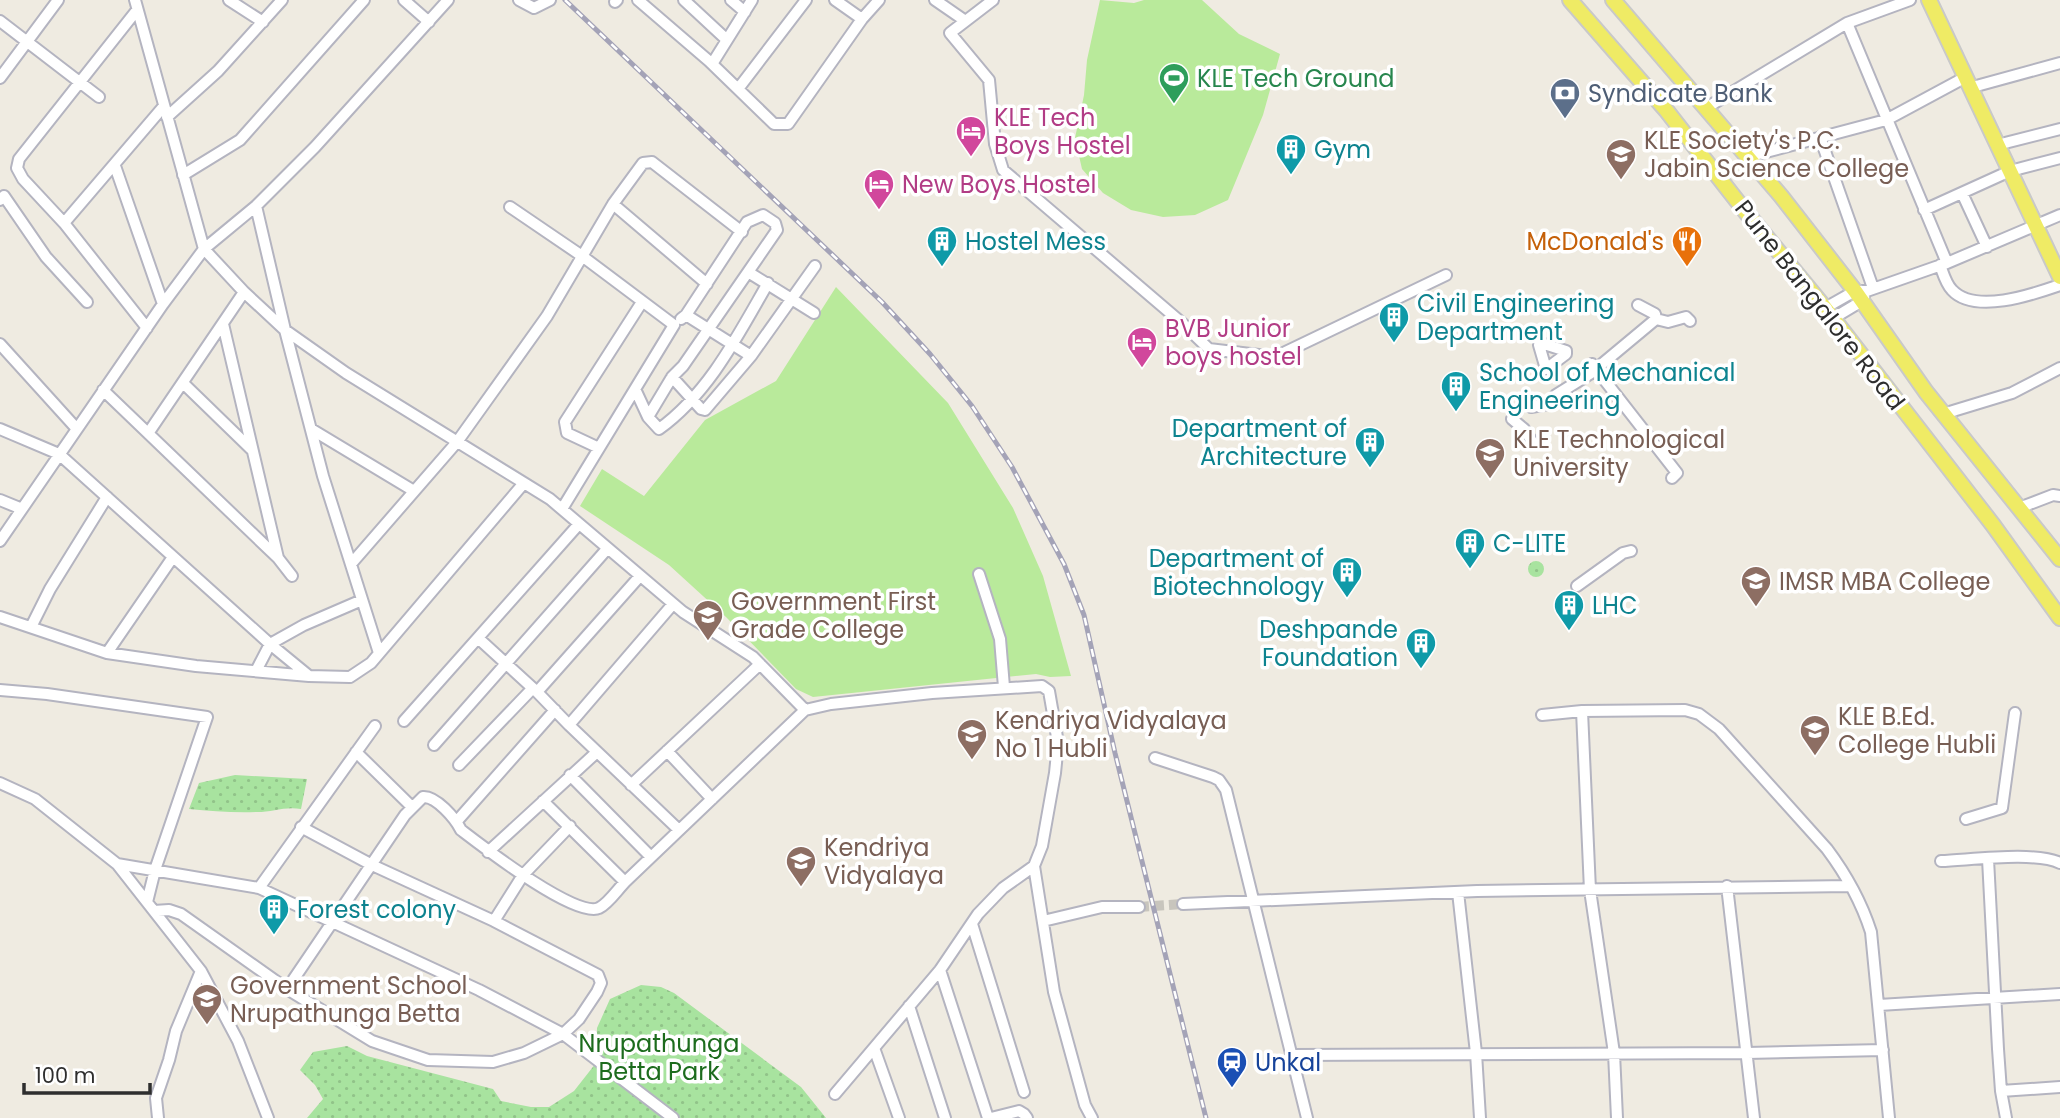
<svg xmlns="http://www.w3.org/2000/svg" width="2060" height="1118" font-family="Poppins,sans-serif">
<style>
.green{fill:url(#green-dots)}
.pitch{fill:#b9ea9b}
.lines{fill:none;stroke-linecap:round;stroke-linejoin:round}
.minor-tunnel{stroke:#c8c5bd;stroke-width:10;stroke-dasharray:10 5;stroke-linecap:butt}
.minor-casing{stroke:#b4b4c0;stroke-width:14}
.major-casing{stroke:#c9c9c9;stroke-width:18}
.minor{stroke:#fff;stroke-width:10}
.major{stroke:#efeb65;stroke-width:14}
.rail-casing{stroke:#a4a3b7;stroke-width:5}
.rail{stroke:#fff;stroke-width:2.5;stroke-dasharray:8;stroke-linecap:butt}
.labels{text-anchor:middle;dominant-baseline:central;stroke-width:7;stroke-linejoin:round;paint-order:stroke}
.leisure-label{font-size:24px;fill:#27864d;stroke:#fff;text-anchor:start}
.service-label{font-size:24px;fill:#4e5e75;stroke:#fff;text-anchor:start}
.hotel-label{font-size:24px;fill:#b23c85;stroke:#fff;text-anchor:start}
.education-label{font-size:24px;fill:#785e54;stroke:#fff;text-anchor:start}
.culture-label{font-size:24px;fill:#0d838f;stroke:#fff;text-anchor:start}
.food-label{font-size:24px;fill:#c56008;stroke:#fff;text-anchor:end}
.street-label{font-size:24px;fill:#2e2e2e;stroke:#fff}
.park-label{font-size:24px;fill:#1d6c1d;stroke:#fff}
.transit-label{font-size:24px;fill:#164399;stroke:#fff;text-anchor:start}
</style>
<defs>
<pattern id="green-dots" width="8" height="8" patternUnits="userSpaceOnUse" patternTransform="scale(1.75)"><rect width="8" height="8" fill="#a8e39f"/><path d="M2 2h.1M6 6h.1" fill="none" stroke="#91c389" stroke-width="1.8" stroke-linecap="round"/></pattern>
</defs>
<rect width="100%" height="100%" fill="#efebe1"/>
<path class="green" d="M1528 569a8 8 0 1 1 16 0a8 8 0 1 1-16 0Z
M235 775 307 779 301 809C286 806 272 812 257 812 234 813 211 811 189 809L199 783Z
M641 985 661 987 674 993 801 1087 826 1118H307L323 1099 315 1085 300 1070 313 1052 347 1046 367 1056 493 1089 501 1101 531 1107H549L574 1091 596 1063 597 1028 610 999Z"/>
<path class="pitch" d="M1100 0 1134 3 1144 0H1202L1239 34 1280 54 1263 115 1228 200 1195 215 1163 217 1131 210 1103 193 1082 169 1075 138 1084 95 1087 60Z
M836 287 948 403 1013 508 1043 576 1071 676 1050 677 1036 674 813 697 796 689 726 617 669 565 580 506 602 469 644 496 705 420 776 381Z"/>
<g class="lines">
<path class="minor-tunnel" d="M1139 907 1183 904"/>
<g class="minor-casing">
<path id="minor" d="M135 0 204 249 244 292 285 330 346 373 550 499 683 612 753 657 805 710
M229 0 263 22
M404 0 429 22
M519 0 534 8 550 0
M638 0 709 61 774 124H788L862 19
M684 0 727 40
M731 0 745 12
M835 0 862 19 879 0
M935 0 964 20
M993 0 950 33 989 80 995 144 1003 170 1182 323 1209 349 1275 357 1446 275
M615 2 617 0
M137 10 19 159 17 168 23 179 64 223 147 328
M0 21 99 97
M1847 23 1947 263
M712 64 752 0
M0 78 58 0
M1969 88 2060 63
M738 89 806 0
M1706 108 1847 23 1910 0
M167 117 218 71 282 0
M1820 137 1873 288
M1997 145 2060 129
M1747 157 1886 120 1964 78
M115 166 163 304
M183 175 240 140 364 0
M1962 193 1987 247
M0 200 4 196 46 257 87 302
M613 204 707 284
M256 206 285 330 323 476 379 653
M510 207 582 256 674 325 562 509
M1924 210 2010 171 2060 158
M64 223 164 106
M1940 265C1943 273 1946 284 1952 290 1975 315 2034 294 2060 285
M1638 305 1655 314 1656 319
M1825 308 1855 291H1867L1947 263 2060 215
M686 315 747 222 763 215 775 223 777 230 748 272 814 313
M681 319 686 315 751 356 815 266
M1832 319 1862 301 1864 297
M223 324 278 558 292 576
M1541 343 1566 351V354L1546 369 1539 345Z
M0 344 77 429
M1592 364 1677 473 1672 478
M1596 369 1656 319 1668 322 1686 317 1690 321
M672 377 701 409 705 410 751 356
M183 383 251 449
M635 389 648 417 672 377 683 366 748 272
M103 390 278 558
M1531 407 1548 404 1556 395 1596 370
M1943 414 2012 393 2060 368
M648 417 659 429C709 393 738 335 768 283
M1512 419 1524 429 1533 443
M0 429 59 454 270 644 309 676
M311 429 414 491
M149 432 244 292
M599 448 567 433 565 422 642 302
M0 500 22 509
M2019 508 2053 495 2060 496
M0 541 163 304 204 249 256 206 315 147 448 0
M351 564 457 442 547 316 613 204 643 163 652 162 742 232
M979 574 1000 639 1004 687
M1577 586 1623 553 1631 551
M0 617 107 653 196 666 309 676 350 677 371 663 524 483
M31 627 50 589 107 497
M478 638 537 692 569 725 679 830
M107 653 173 557
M256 671 270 644 304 625 362 600
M0 690 47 694 207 717 155 870 147 902
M537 692 640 576
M1582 711 1590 890 1614 1053 1617 1118
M1542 715 1582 711 1685 710 1699 714 1719 729 1827 849C1845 873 1862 904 1871 932L1889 1118
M404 721 579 524
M569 725 673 604
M434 745 607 549
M667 751 712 799
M356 752 412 807
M1155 758 1213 777 1219 780 1226 790 1307 1118
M459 765 532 689
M570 775 651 857
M0 783 35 799 117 864 201 971 238 1041 268 1118
M631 785 760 664
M543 801 625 882
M1966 819 2002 808 2015 713
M457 821 555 710
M488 852 597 752
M1988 859 1998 1049 2001 1091 2006 1118
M1941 861C1970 860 2036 851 2060 863
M117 864 259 888 375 726
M1727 886 1754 1118
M259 888 479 990 563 1034 673 1118
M1458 892 1476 1053 1480 1118
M1183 904 1477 891 1849 886
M154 911 169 910 181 914 287 989 372 1041 428 1060 493 1062 524 1053 563 1034 579 1019 597 992 601 983 598 975 494 921 372 865 301 827
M494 921 523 875 570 826
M1043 921 1102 907H1139
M972 924 1024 1092
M940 970 988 1118
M287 989 405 815 423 797C436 796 455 818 461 830 482 846 576 919 599 908 608 904 618 889 625 882L805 710 831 704 932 693 1042 686 1049 691 1058 743 1055 773 1042 846 1034 866 1054 992 1085 1105 1092 1118
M1879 1005 2060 994
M909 1006 945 1118
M874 1048 899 1118
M1292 1055 1747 1053 1883 1050
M2001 1091 2060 1087
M835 1094 940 970 978 914 1003 888 1034 866
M158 1118 156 1098 169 1060 176 1031 201 971
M991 1118 1019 1111 1024 1114 1027 1118"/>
</g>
<g class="major-casing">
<path id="major" d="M1570 0 1666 110 1745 211 1825 308 1993 525 2060 618
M1613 0 1781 196 1855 291 1926 392 2060 559
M1929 0 2060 277"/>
</g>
<use href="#minor" class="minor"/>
<use href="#major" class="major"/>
<g class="rail-casing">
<path id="rail" d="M565 0 882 302 930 354 972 406 1012 467 1064 564 1084 615 1115 753 1206 1118"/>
</g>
<use href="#rail" class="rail"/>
</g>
<defs>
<g id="stadium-pin" transform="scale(1.575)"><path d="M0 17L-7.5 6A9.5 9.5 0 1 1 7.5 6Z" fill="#2e9e5b" stroke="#fff"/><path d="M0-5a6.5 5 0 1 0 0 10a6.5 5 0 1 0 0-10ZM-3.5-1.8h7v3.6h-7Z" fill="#fff"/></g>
<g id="bank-pin" transform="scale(1.575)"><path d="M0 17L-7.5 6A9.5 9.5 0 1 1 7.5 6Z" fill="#5c6f8a" stroke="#fff"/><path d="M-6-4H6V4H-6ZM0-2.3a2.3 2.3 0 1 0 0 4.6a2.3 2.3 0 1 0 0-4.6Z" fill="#fff"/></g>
<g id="hotel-pin" transform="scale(1.575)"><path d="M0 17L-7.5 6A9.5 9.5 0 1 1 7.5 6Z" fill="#d1479c" stroke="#fff"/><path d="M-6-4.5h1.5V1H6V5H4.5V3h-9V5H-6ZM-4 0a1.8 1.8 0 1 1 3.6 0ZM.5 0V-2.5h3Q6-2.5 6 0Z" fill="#fff"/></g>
<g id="building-pin" transform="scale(1.575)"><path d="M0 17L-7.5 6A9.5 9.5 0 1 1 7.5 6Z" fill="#0f9aa8" stroke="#fff"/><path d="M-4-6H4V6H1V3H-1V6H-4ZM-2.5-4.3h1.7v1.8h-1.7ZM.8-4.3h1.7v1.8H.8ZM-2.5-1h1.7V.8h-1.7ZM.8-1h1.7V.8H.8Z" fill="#fff"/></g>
<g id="university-pin" transform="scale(1.575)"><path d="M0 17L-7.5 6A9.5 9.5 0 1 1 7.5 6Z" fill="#8d6e63" stroke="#fff"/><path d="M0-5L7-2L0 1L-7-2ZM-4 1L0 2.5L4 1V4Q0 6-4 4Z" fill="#fff"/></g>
<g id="restaurant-pin" transform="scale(1.575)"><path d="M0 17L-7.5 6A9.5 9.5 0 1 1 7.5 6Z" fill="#e8710a" stroke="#fff"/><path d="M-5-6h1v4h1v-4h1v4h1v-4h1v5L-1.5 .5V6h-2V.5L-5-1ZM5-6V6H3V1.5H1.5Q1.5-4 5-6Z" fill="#fff"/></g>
<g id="school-pin" transform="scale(1.575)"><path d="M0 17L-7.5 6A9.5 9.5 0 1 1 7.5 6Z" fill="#8d6e63" stroke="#fff"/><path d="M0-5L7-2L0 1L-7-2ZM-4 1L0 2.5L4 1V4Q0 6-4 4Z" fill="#fff"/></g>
<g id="station-pin" transform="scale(1.575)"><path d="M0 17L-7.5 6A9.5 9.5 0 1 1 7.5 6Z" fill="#1a4fb4" stroke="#fff"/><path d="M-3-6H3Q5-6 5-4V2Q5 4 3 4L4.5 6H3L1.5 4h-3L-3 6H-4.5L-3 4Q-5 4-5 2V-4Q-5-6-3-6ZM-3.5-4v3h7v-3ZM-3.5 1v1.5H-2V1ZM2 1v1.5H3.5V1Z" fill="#fff"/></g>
</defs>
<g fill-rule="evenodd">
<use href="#stadium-pin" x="1174" y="78"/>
<use href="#bank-pin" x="1565" y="93"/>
<use href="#hotel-pin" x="971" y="131"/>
<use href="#building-pin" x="1291" y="149"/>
<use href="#university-pin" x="1621" y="154"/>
<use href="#hotel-pin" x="879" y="184"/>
<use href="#building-pin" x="942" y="241"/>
<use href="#restaurant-pin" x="1687" y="241"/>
<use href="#building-pin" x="1394" y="317"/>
<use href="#hotel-pin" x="1142" y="342"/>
<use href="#building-pin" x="1456" y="386"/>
<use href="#building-pin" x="1370" y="442"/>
<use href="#university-pin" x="1490" y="453"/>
<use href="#building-pin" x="1470" y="543"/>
<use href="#building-pin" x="1347" y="572"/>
<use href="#university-pin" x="1756" y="581"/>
<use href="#building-pin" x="1569" y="605"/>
<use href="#university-pin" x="708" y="615"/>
<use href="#building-pin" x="1421" y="643"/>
<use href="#university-pin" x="1815" y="730"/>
<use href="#school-pin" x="972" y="734"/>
<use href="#school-pin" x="801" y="861"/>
<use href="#building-pin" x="274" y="909"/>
<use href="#school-pin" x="207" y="999"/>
<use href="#station-pin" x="1232" y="1062"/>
</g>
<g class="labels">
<g class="leisure-label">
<text x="1197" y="78">KLE Tech Ground</text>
</g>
<g class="service-label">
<text x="1588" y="93">Syndicate Bank</text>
</g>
<g class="hotel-label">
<text x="994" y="117">KLE Tech<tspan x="994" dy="28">Boys Hostel</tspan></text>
<text x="902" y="184">New Boys Hostel</text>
<text x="1165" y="328">BVB Junior<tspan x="1165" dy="28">boys hostel</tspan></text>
</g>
<g class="education-label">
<text x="1644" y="140">KLE Society's P.C.<tspan x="1644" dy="28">Jabin Science College</tspan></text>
<text x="1513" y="439">KLE Technological<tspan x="1513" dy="28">University</tspan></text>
<text x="1779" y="581">IMSR MBA College</text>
<text x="731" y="601">Government First<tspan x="731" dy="28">Grade College</tspan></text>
<text x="1838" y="716">KLE B.Ed.<tspan x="1838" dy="28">College Hubli</tspan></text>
<text x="995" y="720">Kendriya Vidyalaya<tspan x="995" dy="28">No 1 Hubli</tspan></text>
<text x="824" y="847">Kendriya<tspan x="824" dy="28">Vidyalaya</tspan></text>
<text x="230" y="985">Government School<tspan x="230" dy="28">Nrupathunga Betta</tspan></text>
</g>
<g class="culture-label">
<text x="1314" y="149">Gym</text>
<text x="965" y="241">Hostel Mess</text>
<text x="1417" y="303">Civil Engineering<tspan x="1417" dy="28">Department</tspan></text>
<text x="1479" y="372">School of Mechanical<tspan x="1479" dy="28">Engineering</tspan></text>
<text x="1347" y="428" text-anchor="end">Department of<tspan x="1347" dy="28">Architecture</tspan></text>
<text x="1493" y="543">C-LITE</text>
<text x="1324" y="558" text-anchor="end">Department of<tspan x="1324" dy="28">Biotechnology</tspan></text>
<text x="1592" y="605">LHC</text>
<text x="1398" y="629" text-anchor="end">Deshpande<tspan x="1398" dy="28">Foundation</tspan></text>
<text x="297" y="909">Forest colony</text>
</g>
<g class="food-label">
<text x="1664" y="241">McDonald's</text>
</g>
<g class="street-label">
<text transform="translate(1820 305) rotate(52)">Pune Bangalore Road</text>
</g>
<g class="park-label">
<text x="659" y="1043">Nrupathunga<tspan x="659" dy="28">Betta Park</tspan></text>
</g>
<g class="transit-label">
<text x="1255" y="1062">Unkal</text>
</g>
</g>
<path d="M24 1083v10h126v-10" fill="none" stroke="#2e2e2e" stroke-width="3.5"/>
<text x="35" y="1083" font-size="21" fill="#2e2e2e" stroke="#ffffff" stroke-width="5" paint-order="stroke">100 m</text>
</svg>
